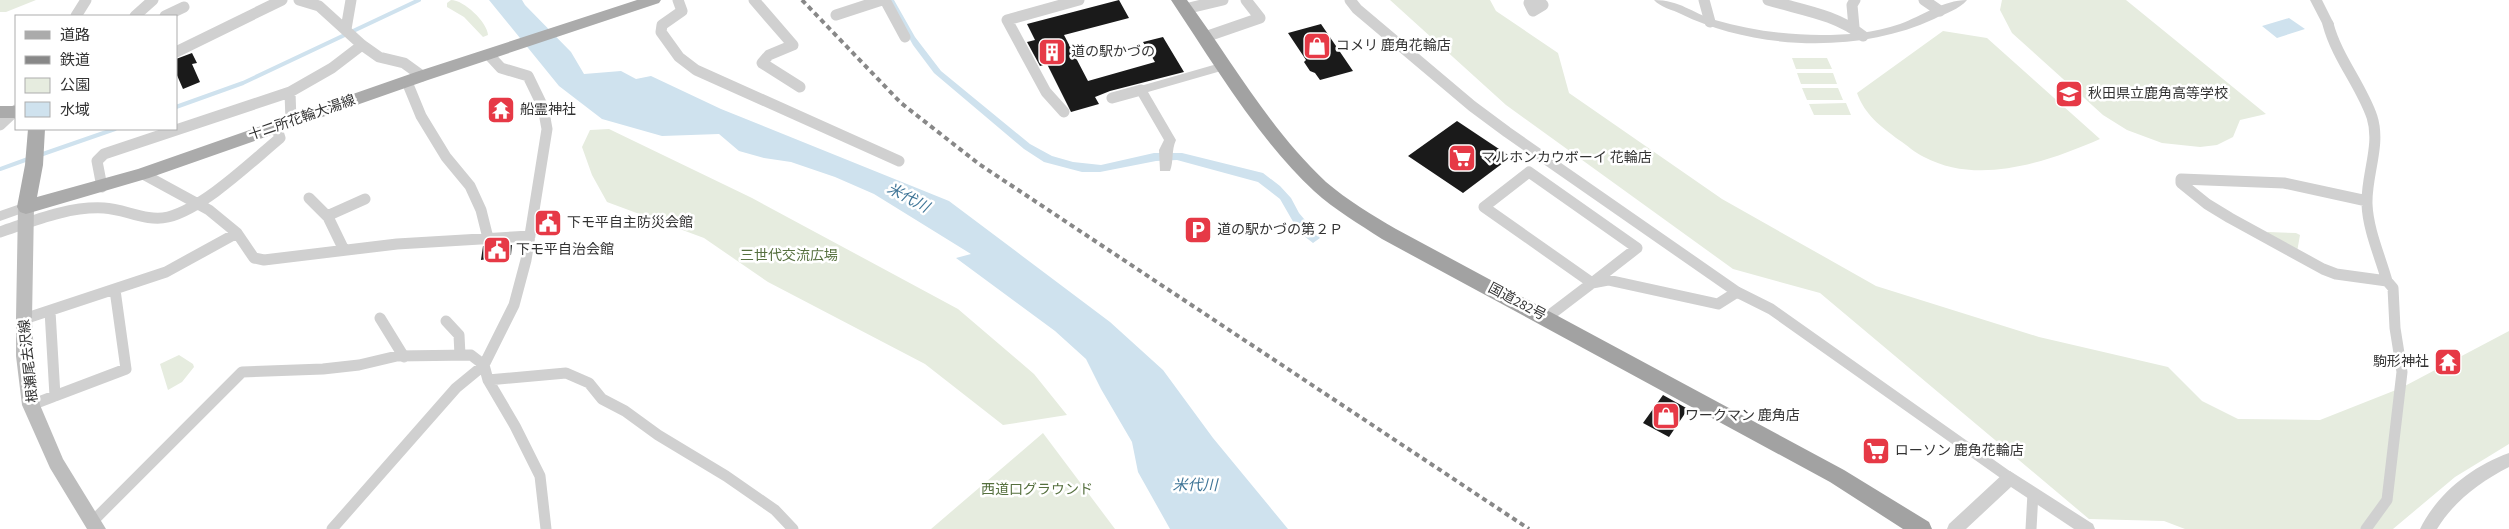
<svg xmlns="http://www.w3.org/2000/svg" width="2509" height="529" font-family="'Source Sans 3','Noto Sans JP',sans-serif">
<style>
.green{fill:#e6ecdf}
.water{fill:#cfe2ee}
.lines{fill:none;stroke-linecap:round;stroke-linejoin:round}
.stream{stroke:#cfe2ee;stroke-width:4}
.building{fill:#1a1a1a}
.minor{stroke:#d0d0d0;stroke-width:11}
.tertiary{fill:#d0d0d0;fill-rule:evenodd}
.secondary{fill:#bdbdbd;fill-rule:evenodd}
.primary{fill:#ababab;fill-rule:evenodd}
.trunk{fill:#a2a2a2;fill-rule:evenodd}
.rail{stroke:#888;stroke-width:4;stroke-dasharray:5 4;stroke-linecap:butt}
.labels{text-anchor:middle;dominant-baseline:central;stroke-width:5;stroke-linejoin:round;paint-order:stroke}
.poi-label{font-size:14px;fill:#333;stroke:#fff;text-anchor:start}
.street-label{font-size:14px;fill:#333;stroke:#fff}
.park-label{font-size:14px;fill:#56703f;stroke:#fff}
.water-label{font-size:15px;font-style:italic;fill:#3f7597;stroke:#fff}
</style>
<rect width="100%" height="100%" fill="#fff"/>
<path class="green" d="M0 0H36L6 12H0Z
M451 0C464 0 487 22 488 35L483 37 464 17 447 7V3Z
M1390 0H1490L1496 11 1558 53 1569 93 1722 199 1876 286 2039 337 2168 367 2202 401 2238 419 2320 420 2401 388 2509 331V444L2455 477 2393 529H2185L2164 521 2089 519 1820 293 1733 269 1506 105Z
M2002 0H2126L2266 114 2240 120 2233 137 2217 145 2200 147 2162 143 2127 130 2103 115 2012 33 2000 10Z
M1943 31 1987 38 2100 139C2047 162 1979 186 1924 157 1915 153 1907 145 1899 140 1880 126 1865 115 1857 93Z
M1792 58H1827L1832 69H1796Z
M1797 73H1833L1837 84H1801Z
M1802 88H1838L1843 100H1807Z
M1846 103 1851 115H1814L1809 104Z
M609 129 752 198 958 309 1034 374 1067 415 1003 425 925 364 768 282 704 238 607 202 592 175 582 147 590 130Z
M2268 232 2296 233 2300 235 2297 252 2266 234Z
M179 355 193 364 194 367 182 382 168 390 160 364Z
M1043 433 1115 529H931Z"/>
<path class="water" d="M489 0H522L525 5 571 52 584 74 621 71 636 79 651 76 721 109 949 201 1110 322 1163 370 1213 438 1288 529H1170L1138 472 1132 442 1101 389 1086 359 1055 331 956 258 971 254 874 194 835 177 791 162 764 158 739 151 719 134 662 136 602 119 559 86Z
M888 0H894L915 37 941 71 1030 144 1052 156 1073 162 1101 165 1154 153H1182L1263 173 1280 186 1291 198 1299 213 1320 238 1313 243 1299 232 1280 199 1258 182 1177 160 1156 161 1100 172H1082L1044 162 1024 149 934 73 913 45Z
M2289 18 2305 29 2277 38 2262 26Z"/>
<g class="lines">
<path class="stream" d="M176 107 243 83 419 0
M40 155 115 129
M0 169 28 159"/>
</g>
<path class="building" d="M1119 0 1129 18 1064 35 1088 81 1155 62 1143 42 1163 37 1184 72 1110 91 1095 97 1099 104 1071 112 1047 64 1040 66 1027 42 1035 40 1027 24Z
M1321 24 1353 71 1320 80 1315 73 1310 71 1304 62 1306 60 1288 33Z
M192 53 197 63 192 64 200 82 183 89 176 73V59Z
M1457 121 1511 157 1463 193 1408 156Z
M559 214 556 229 538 232 541 216Z
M512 245 511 255 481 260 483 246Z
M1663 395 1688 409 1669 437 1643 423Z"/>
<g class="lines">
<path class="minor" d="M299 0 319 6 362 45 379 57 404 63 422 76
M678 0 682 11 662 25 661 32 679 57 696 70 899 161
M754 0 793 45 769 55 762 63 800 87
M885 0 905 37
M1350 0 1357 9 1472 106 1507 132 1737 292 1771 309 2010 478
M1535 0 1529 3 1533 11 1543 5 1538 0
M1704 0 1710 22
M1768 0C1801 10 1835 14 1863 36
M1924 0 1940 11
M1185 9 1223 0
M836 15 882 0
M76 16 86 0
M135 16 153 0
M165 16 184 7
M2328 24C2337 58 2361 85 2372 117 2381 145 2366 175 2367 204 2368 230 2380 256 2387 281L2393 288 2395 328 2402 372 2387 500 2366 529
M1854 27 1852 5 1855 0
M346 29 351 0
M1205 37 1260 18 1246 0
M176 52 282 0
M407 82 421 116 446 157 470 186 481 210 488 238
M290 92 332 68 362 45
M1112 98 1141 90
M1064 112 1046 92 1007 20 1079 0
M0 125 16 110
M1529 172 1637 248 1592 283 1484 207Z
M143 174 209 210 237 233 254 258 264 260 397 244 530 236
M102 187 97 161 104 154 290 92 291 121
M309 198 328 217 344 250
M2367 201 2284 183 2181 179V183L2207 204 2230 218 2323 269 2336 274 2387 281
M327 216 365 199
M0 232C33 221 69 206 104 208 125 209 146 222 168 217 204 208 251 162 280 138L276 126
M1592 283 1608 280 1718 304 1737 292
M50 311 55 396
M380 318 404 357
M1546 318 1592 283
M24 319 166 272 237 233
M446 321 459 335 460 355
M488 380 566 373 589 383 602 399 625 411 658 435 726 476 775 510 793 529
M31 405 126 369 115 290
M92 522 242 372 323 369 359 365 397 356 471 355 484 365 488 380 515 426 540 476 546 529
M332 529 456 388 484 365 514 305 526 260 547 129 543 107 528 76 501 68 489 55
M2031 529 2033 493"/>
<path class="tertiary" d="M1654 0C1680 0 1692 13 1715 20 1749 30 1785 35 1821 35 1847 35 1874 33 1900 24 1922 16 1943 0 1967 0 1960 9 1944 14 1934 19 1859 54 1755 50 1681 14 1673 10 1660 7 1654 0Z
M2310 0H2322L2334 24 2332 27H2324Z
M1224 62 1228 63 1230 66 1228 69 1148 92 1176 140C1171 151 1174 161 1170 171H1160L1159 150 1164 140 1135 90 1137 87Z
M26 202 33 207 31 210 0 221V211Z
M2509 453V467C2480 482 2454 501 2437 529H2420C2437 494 2472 466 2509 453Z
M2010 471 2093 524 2095 529H2074L2011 487 1966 529H1947L1949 524 2004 473Z"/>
<path class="secondary" d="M26 201 32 203 34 207 32 319 34 356 40 405 63 459 106 529H87L50 468 22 405 16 356V319L18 207 20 203Z"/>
<path class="primary" d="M637 0H661L659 3 428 80 149 178 26 214 20 212 17 207 25 165 28 129H45L43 165 37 197 138 169 416 72Z
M0 106H16V118H0Z"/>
<path class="trunk" d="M1171 0H1187C1232 61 1270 130 1326 182 1347 200 1372 215 1396 229L1844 470 1929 522 1932 529H1903L1830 482 1382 239C1359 224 1335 210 1314 191 1259 140 1213 63 1171 0Z"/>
<path class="rail" d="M802 0 901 103 979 164 1529 529"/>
</g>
<defs>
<g id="shop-square" transform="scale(1.4375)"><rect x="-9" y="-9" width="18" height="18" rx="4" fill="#e63946" stroke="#fff"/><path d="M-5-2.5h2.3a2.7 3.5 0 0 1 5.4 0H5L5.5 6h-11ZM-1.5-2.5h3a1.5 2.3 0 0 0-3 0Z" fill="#fff"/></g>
<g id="building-square" transform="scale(1.4375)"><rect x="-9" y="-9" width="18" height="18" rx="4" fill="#e63946" stroke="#fff"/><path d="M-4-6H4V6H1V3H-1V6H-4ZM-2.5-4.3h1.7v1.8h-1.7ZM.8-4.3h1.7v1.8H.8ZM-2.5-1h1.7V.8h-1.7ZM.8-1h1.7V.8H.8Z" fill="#fff"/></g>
<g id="school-square" transform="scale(1.4375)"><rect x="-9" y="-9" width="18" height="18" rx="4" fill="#e63946" stroke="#fff"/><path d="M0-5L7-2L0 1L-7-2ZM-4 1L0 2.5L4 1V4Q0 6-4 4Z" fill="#fff"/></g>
<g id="temple-square" transform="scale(1.4375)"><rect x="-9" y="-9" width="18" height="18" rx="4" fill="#e63946" stroke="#fff"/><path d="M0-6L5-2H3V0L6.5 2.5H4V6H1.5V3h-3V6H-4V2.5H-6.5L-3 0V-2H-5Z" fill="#fff"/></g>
<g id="supermarket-square" transform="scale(1.4375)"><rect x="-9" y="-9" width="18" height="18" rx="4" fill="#e63946" stroke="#fff"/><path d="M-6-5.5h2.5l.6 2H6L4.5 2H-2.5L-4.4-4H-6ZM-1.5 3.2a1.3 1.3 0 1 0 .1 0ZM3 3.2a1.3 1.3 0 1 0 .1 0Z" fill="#fff"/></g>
<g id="civic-square" transform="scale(1.4375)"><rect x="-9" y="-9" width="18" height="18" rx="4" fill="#e63946" stroke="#fff"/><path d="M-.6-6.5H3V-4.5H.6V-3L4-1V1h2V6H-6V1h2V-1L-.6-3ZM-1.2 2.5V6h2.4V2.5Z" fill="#fff"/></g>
<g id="parking-square" transform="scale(1.4375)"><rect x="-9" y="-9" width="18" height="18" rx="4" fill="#e63946" stroke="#fff"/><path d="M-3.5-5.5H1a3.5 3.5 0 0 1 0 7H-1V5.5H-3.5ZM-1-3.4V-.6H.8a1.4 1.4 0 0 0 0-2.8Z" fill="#fff"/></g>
</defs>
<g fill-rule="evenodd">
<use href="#shop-square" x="1317" y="46"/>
<use href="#building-square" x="1052" y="52"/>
<use href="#school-square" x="2069" y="94"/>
<use href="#temple-square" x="501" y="110"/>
<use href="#supermarket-square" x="1462" y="158"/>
<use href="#civic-square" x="548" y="223"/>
<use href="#parking-square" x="1198" y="230"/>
<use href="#civic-square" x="497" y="250"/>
<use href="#temple-square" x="2448" y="362"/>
<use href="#shop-square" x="1666" y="416"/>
<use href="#supermarket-square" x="1876" y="451"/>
</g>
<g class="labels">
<g class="poi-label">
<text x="1336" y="46">コメリ 鹿角花輪店</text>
<text x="1071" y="52">道の駅かづの</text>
<text x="2088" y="94">秋田県立鹿角高等学校</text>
<text x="520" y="110">船霊神社</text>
<text x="1481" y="158">マルホンカウボーイ 花輪店</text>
<text x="567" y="223">下モ平自主防災会館</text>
<text x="1217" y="230">道の駅かづの第２Ｐ</text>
<text x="516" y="250">下モ平自治会館</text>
<text x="2429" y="362" text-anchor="end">駒形神社</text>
<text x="1685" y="416">ワークマン 鹿角店</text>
<text x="1895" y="451">ローソン 鹿角花輪店</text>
</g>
<g class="street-label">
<text transform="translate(302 118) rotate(-19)">十二所花輪大湯線</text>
<text transform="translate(1517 302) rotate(28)">国道282号</text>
<text transform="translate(29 361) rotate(-96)">根瀬尾去沢線</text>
</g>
<g class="park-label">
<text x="789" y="256">三世代交流広場</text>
<text x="1037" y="490">西道口グラウンド</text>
</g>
<g class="water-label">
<text transform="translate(908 198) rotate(28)">米代川</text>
<text x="1195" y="485">米代川</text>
</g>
</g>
<rect x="15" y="15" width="162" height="115" fill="#ffffff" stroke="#adadad"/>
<rect x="25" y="31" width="25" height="8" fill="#ababab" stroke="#adadad"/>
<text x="60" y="40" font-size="15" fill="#333333">道路</text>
<rect x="25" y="56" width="25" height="8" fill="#888888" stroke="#adadad"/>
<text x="60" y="65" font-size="15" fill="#333333">鉄道</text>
<rect x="25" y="78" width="25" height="15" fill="#e6ecdf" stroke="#adadad"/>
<text x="60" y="90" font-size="15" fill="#333333">公園</text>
<rect x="25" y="102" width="25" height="15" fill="#cfe2ee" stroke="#adadad"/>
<text x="60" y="115" font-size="15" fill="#333333">水域</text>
</svg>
